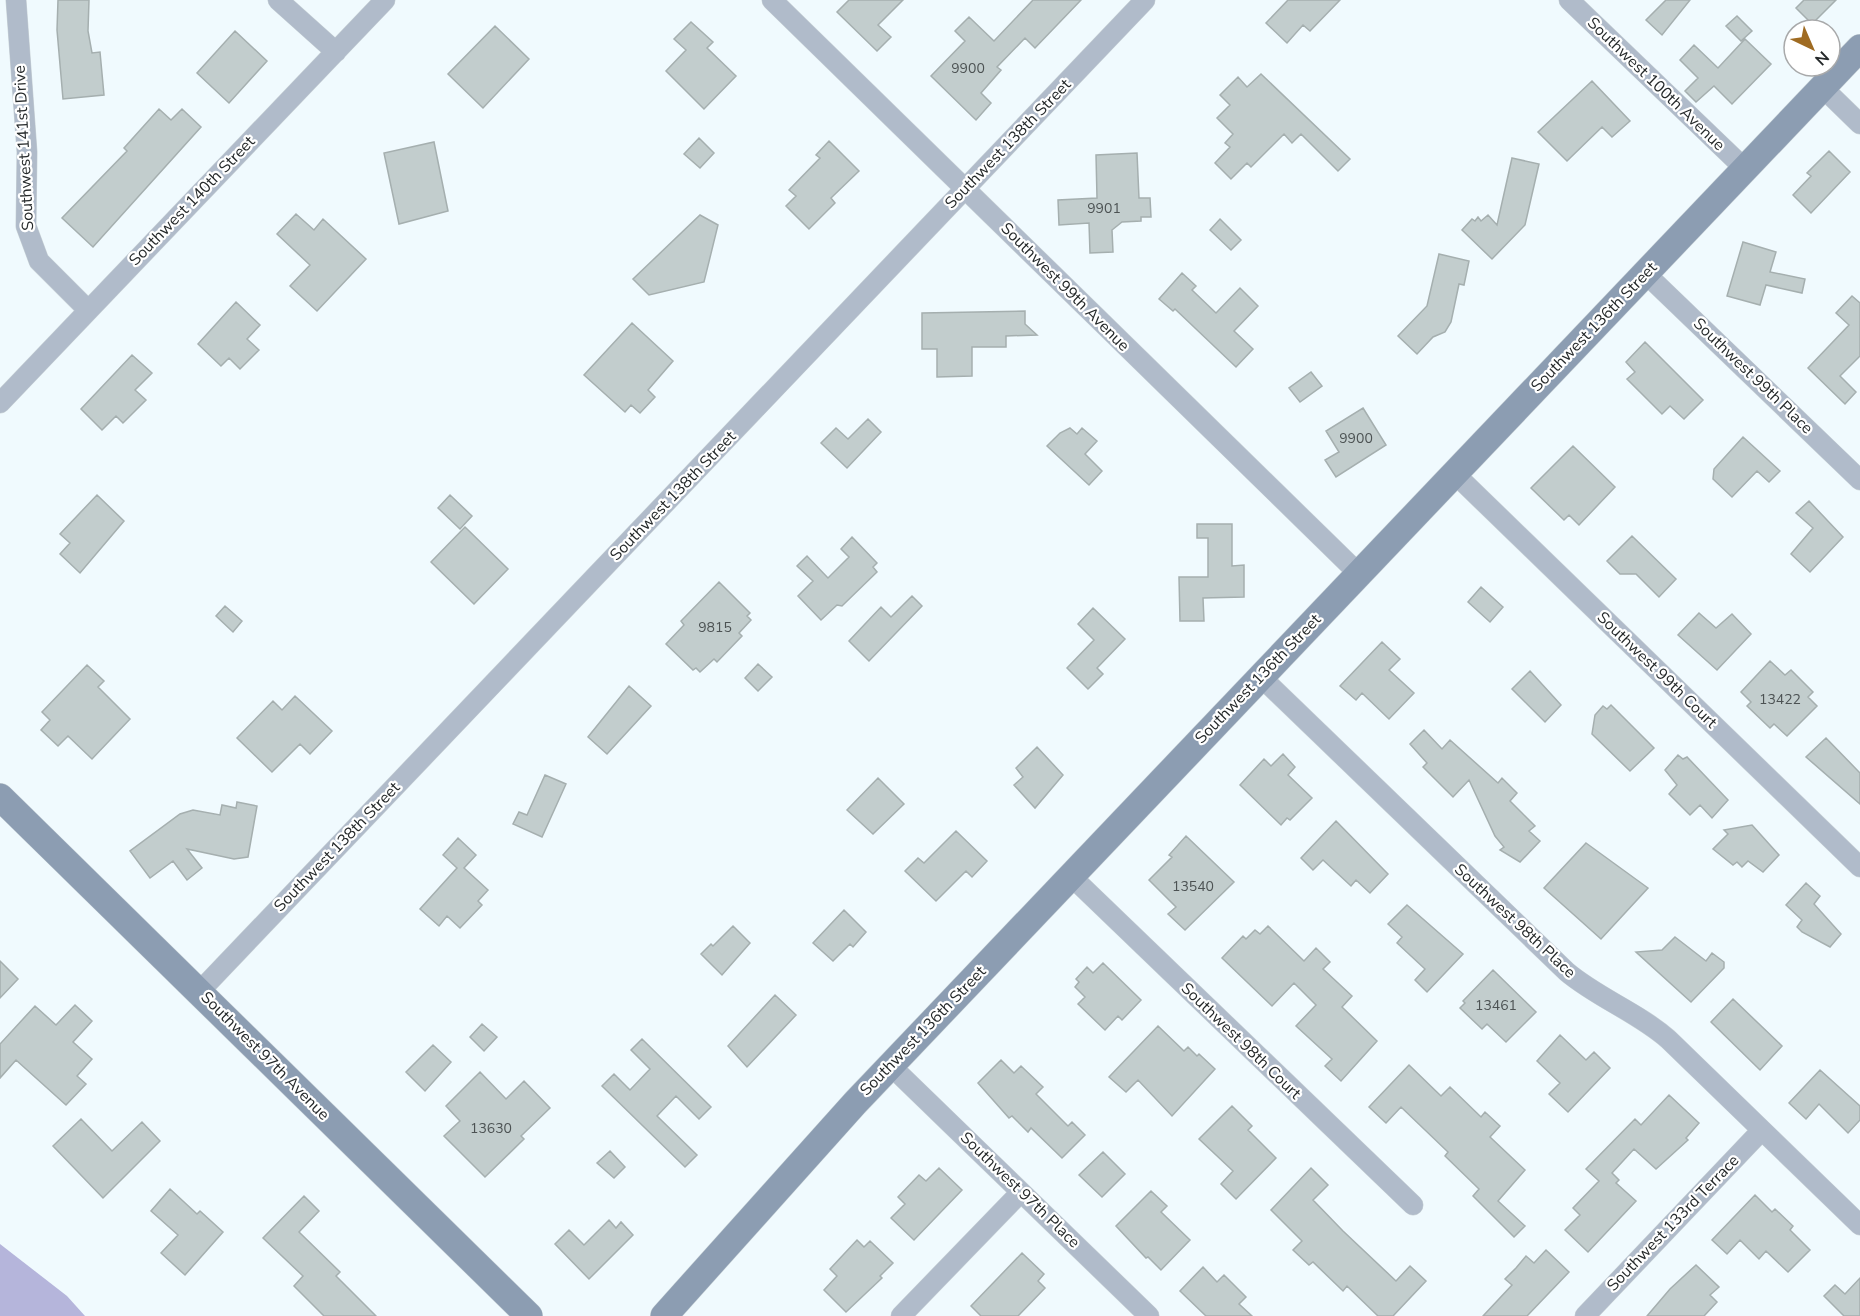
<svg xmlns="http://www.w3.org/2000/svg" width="1860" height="1316" font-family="'Nunito Sans',sans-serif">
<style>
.water{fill:#b5b5db}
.building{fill:#c2cdcd;stroke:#a5afaf;stroke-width:1.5}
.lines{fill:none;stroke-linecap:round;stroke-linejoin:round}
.street-casing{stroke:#cbd4d8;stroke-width:21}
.secondary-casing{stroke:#cbd4d8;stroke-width:28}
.street{stroke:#b0bbca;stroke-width:20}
.secondary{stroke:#8c9db2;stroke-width:27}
.labels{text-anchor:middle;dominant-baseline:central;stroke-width:4.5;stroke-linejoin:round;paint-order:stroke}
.number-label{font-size:14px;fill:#4c5253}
.street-label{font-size:16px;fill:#25292a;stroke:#fff}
</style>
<rect width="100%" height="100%" fill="#f0fafe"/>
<path class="water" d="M0 1244 67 1296 85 1316H0Z"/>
<path class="building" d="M58 0H89L88 31 92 53 100 52 104 95 63 99 57 30Z
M849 0H903L878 25 891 37 877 51 837 12Z
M1033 0H1081L1035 48 1025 38 997 67 1001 70 981 93 991 103 976 120 931 76 965 41 955 31 969 17 994 41Z
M1288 0H1340L1310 31 1303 25 1287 43 1266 23Z
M1666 0H1690L1662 35 1646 20Z
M1804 0H1836L1812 24 1796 8Z
M1737 16 1752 31 1741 41 1726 26Z
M691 22 713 42 707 48 736 76 704 109 666 71 686 50 674 39Z
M495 26 529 59 483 108 448 74Z
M235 31 267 61 229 103 197 73Z
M1745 39 1771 64 1732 104 1714 86 1696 102 1685 91 1698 78 1680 60 1694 45 1718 68Z
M1261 74 1350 159 1338 171 1301 134 1292 143 1284 134 1251 167 1247 163 1231 179 1215 163 1230 147 1225 143 1233 134 1217 118 1230 105 1220 95 1238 77 1247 87Z
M1592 81 1630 121 1612 137 1602 127 1567 161 1538 132Z
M159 109 171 120 182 109 201 127 93 247 62 218 127 151 124 148Z
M699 138 714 153 700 168 684 154Z
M829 141 859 171 831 198 835 203 809 229 786 206 796 196 789 190 820 158 816 155Z
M434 142 448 211 399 224 384 153Z
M1829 151 1850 172 1811 213 1793 195 1811 176 1807 173Z
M1137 153 1139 198H1150L1151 217H1141V221L1122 222 1112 230 1113 252 1090 253 1089 223 1059 225 1058 200 1097 198 1096 155Z
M1512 158 1539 164 1525 225 1492 259 1462 230 1472 219 1475 221 1478 217 1481 221 1488 215 1497 225Z
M296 214 314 230 323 219 366 259 317 311 290 286 310 265 277 234Z
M700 215 718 225 704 282 649 295 633 279Z
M1220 219 1241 240 1231 250 1210 230Z
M1743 242 1776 252 1770 272 1805 279 1802 293 1766 285 1760 305 1727 296Z
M1439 254 1469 261 1464 285 1459 284 1451 322 1445 332 1433 337 1417 354 1398 336 1427 306Z
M1182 273 1196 286 1192 290 1216 313 1240 288 1258 306 1234 331 1253 349 1236 367 1175 309 1173 311 1159 299Z
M1852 296 1860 303V356L1840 376 1856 392 1845 404 1808 368 1849 325 1836 313Z
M236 302 260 325 247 339 259 350 240 369 229 358 221 366 198 344Z
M1025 311V324L1037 335 1006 336V347H972V376L937 377V349H922V313Z
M632 323 673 361 648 390 655 397 640 413 631 405 625 412 584 375Z
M1645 342 1703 400 1684 419 1670 406 1662 414 1627 379 1635 372 1626 362Z
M132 355 152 373 135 390 146 400 123 423 116 416 102 430 81 409Z
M1311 372 1322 386 1300 402 1289 388Z
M1363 408 1386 445 1336 477 1325 460 1339 452 1326 431Z
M868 419 881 432 847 468 821 443 836 428 848 439Z
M1070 428 1077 434 1082 428 1097 441 1085 454 1102 471 1089 485 1047 446 1060 433Z
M1743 437 1780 471 1769 482 1757 471 1732 497 1713 479 1714 469Z
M1573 446 1615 487 1579 525 1569 515 1564 520 1531 488Z
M97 495 124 521 80 573 60 554 70 543 60 534Z
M450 495 472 516 460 529 438 508Z
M1809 501 1843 537 1810 572 1791 554 1813 528 1796 513Z
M1197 524H1232V566L1244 565V597L1203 598 1204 621H1180L1179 577H1208V538H1197Z
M465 527 508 569 474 604 431 562Z
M1632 536 1676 579 1659 597 1636 574H1620L1607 561Z
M852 537 877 563 873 567 877 572 842 606 837 605 821 620 798 596 813 581 797 566 807 556 828 578 849 557 841 549Z
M719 582 750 613 747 616 751 620 739 633 742 636 717 662 714 659 700 672 696 668 693 670 666 644 684 625 681 621Z
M1481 587 1503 607 1490 622 1468 602Z
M912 596 922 606 869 661 849 641 881 607 891 617Z
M225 606 242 621 233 632 216 616Z
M1093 608 1125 639 1097 668 1103 674 1088 689 1067 668 1094 640 1078 624Z
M1699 613 1716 628 1732 614 1751 634 1717 670 1678 635Z
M1382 642 1400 659 1389 670 1414 693 1389 719 1362 693 1356 700 1340 686Z
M1770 661 1785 675 1791 670 1813 692 1808 697 1817 706 1787 736 1774 724 1770 728 1747 706 1751 702 1741 692Z
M758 664 772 677 758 691 745 678Z
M87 665 104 681 98 687 130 719 92 759 68 736 58 746 41 730 50 720 42 712Z
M1530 671 1561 705 1545 722 1512 689Z
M629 686 651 706 607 754 588 737Z
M295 696 332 731 310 754 300 744 272 772 237 738 273 701 282 710Z
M1611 705 1654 748 1630 771 1592 734 1595 715 1603 706 1607 709Z
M1424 730 1442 749 1450 740 1498 783 1502 778 1517 793 1510 801 1535 826 1529 831 1540 841 1520 862 1500 850 1504 847 1495 836 1469 780 1453 797 1423 767 1427 763 1410 744Z
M1826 738 1860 773V804L1806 757Z
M1037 747 1063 775 1035 808 1014 785 1023 777 1016 768Z
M1283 754 1295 767 1288 775 1312 798 1290 820 1287 818 1281 825 1240 785 1264 759 1271 766Z
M1678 755 1683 759 1687 757 1728 800 1712 818 1700 805 1690 815 1669 794 1677 785 1665 770Z
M545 775 566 784 542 837 513 824 519 812 527 815Z
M878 778 904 804 873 834 847 810Z
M237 802 257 806 248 857 234 859 187 849 202 868 187 880 173 861 150 878 130 851 180 814 193 810 220 815 222 805 236 808Z
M1336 821 1388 874 1370 893 1356 880 1351 886 1323 860 1313 870 1301 858Z
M1752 825 1779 855 1763 872 1748 861 1742 867 1737 862 1733 865 1713 849 1728 834 1724 830Z
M956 831 987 861 972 877 966 871 936 901 905 871 918 858 924 863Z
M1186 836 1234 882 1185 930 1168 914 1176 907 1149 880 1172 857 1169 855Z
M458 838 476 855 464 868 488 890 478 901 482 905 460 928 447 916 439 926 420 909 457 868 443 855Z
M1586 843 1648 888 1601 939 1544 888Z
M1806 883 1820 896 1814 904 1841 934 1830 947 1802 932 1797 927 1802 920 1786 905Z
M1407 905 1463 954 1427 992 1415 980 1425 969 1397 943 1402 937 1388 924Z
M844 910 866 932 853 947 850 944 833 961 813 943Z
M733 926 750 943 722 975 701 954 711 944 713 946Z
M1268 926 1304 961 1316 948 1330 962 1323 969 1352 996 1342 1007 1377 1041 1341 1081 1325 1066 1332 1059 1296 1026 1316 1005 1294 983 1272 1006 1222 958 1243 936 1246 939 1255 930 1260 934Z
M1675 937 1706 961 1712 953 1724 962V968L1691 1002 1636 952 1662 950Z
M0 961 18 979 0 998Z
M1103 963 1141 1000 1122 1020 1118 1016 1105 1030 1078 1004 1085 997 1075 987 1079 982 1076 979 1087 967 1093 973Z
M1493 970 1536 1012 1506 1042 1487 1024 1482 1029 1460 1008 1465 1003 1463 1001Z
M775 995 796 1015 747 1067 728 1046Z
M1733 999 1782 1046 1760 1070 1711 1022Z
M75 1005 92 1021 73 1042 92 1059 77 1076 86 1084 66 1105 16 1060 0 1078V1044L35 1006 56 1025Z
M482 1024 497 1037 484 1051 470 1037Z
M1158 1026 1184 1051 1188 1047 1197 1056 1199 1054 1215 1069 1172 1116 1138 1080 1126 1092 1109 1077Z
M1560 1035 1586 1060 1594 1052 1610 1068 1568 1112 1549 1094 1560 1083 1537 1061Z
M642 1039 711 1107 699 1119 676 1096 657 1116 697 1155 685 1167 602 1086 614 1074 630 1090 650 1069 631 1050Z
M433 1045 451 1062 425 1091 406 1072Z
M1001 1060 1014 1073 1021 1066 1043 1087 1036 1094 1068 1126 1072 1122 1085 1135 1062 1158 1031 1128 1028 1132 1012 1116 1009 1118 978 1083Z
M1409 1065 1441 1096 1450 1087 1481 1117 1485 1112 1500 1126 1490 1137 1525 1170 1498 1201 1525 1226 1514 1237 1473 1196 1479 1189 1445 1156 1448 1152 1401 1107 1386 1123 1369 1107Z
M1820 1070 1860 1106V1120L1848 1133 1819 1104 1806 1119 1789 1103Z
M480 1072 506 1099 524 1081 550 1108 521 1136 524 1139 485 1177 444 1136 460 1121 446 1106Z
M1669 1095 1699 1123 1686 1138 1688 1140 1656 1169 1634 1149 1612 1173 1619 1180 1616 1183 1636 1201 1588 1252 1565 1230 1580 1215 1573 1208 1599 1181 1586 1169 1635 1119 1641 1125Z
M1232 1106 1252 1126 1248 1130 1276 1158 1236 1199 1221 1184 1233 1171 1199 1139Z
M81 1119 112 1151 142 1122 160 1141 103 1198 53 1146Z
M610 1151 625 1167 614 1178 597 1163Z
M1103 1152 1125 1174 1102 1197 1079 1175Z
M939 1168 962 1190 914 1240 891 1218 905 1204 898 1197 919 1175 926 1181Z
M1311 1168 1328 1185 1313 1200 1343 1231 1396 1281 1410 1266 1426 1281 1393 1316H1378L1347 1286 1343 1291 1313 1262 1309 1265 1293 1250 1302 1241 1271 1210Z
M170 1189 197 1214 200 1211 223 1232 185 1275 161 1253 178 1235 151 1211Z
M1151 1191 1167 1206 1161 1212 1190 1240 1161 1270 1148 1257 1146 1258 1116 1226Z
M1755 1195 1772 1212 1775 1209 1793 1226 1790 1230 1810 1250 1788 1272 1766 1251 1759 1259 1740 1240 1727 1254 1712 1240Z
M304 1196 319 1211 299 1232 340 1272 336 1276 376 1316H324L294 1286 303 1276 263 1238Z
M609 1220 616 1228 621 1222 633 1235 589 1279 555 1244 569 1230 584 1245Z
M857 1240 864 1247 870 1241 893 1263 880 1276 882 1278 846 1312 824 1290 837 1276 830 1269Z
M1546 1250 1569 1272 1527 1316H1483L1512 1285 1505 1279 1516 1268 1526 1256 1534 1263Z
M1022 1253 1044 1274 1038 1281 1045 1288 1018 1316H981L971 1306Z
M1696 1265 1719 1287 1710 1295 1717 1302 1704 1316H1647L1670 1289Z
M1203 1267 1217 1282 1224 1275 1246 1297 1239 1304 1252 1316H1206L1180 1291Z
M1860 1278V1316H1844L1824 1296 1835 1285 1845 1294Z"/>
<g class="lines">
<g class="street-casing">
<path id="street" d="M16 0 27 152 26 226 39 261 88 310
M278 0 336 52
M772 0 1359 574
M1569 0 1744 168
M1822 87 1860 124
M1645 273 1860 480
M0 403 385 0
M1454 473 1860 867
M1260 676 1567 972C1598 998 1637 1012 1668 1039L1860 1225
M1071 876 1413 1205
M200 991 1145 0
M890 1065 1149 1316
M901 1316 1021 1192
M1585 1316 1761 1131"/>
</g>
<g class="secondary-casing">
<path id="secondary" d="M0 797 529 1316
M664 1316 855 1103 1860 48"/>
</g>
<use href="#street" class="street"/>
<use href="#secondary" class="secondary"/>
</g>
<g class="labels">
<g class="number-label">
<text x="968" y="68">9900</text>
<text x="1104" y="208">9901</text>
<text x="1356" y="438">9900</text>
<text x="715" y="627">9815</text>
<text x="1780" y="699">13422</text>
<text x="1193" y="886">13540</text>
<text x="1496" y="1005">13461</text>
<text x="491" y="1128">13630</text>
</g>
<g class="street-label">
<text transform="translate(1656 84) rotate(44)">Southwest 100th Avenue</text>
<text transform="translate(1008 144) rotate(-46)">Southwest 138th Street</text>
<text transform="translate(24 148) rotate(-93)">Southwest 141st Drive</text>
<text transform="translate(192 201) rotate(-46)">Southwest 140th Street</text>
<text transform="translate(1065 287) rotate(45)">Southwest 99th Avenue</text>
<text transform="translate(1594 327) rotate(-46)">Southwest 136th Street</text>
<text transform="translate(1753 376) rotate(44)">Southwest 99th Place</text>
<text transform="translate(673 496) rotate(-46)">Southwest 138th Street</text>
<text transform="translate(1657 670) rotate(44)">Southwest 99th Court</text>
<text transform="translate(1258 679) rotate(-46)">Southwest 136th Street</text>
<text transform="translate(337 847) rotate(-46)">Southwest 138th Street</text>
<text transform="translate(1515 921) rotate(43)">Southwest 98th Place</text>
<text transform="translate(923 1031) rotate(-46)">Southwest 136th Street</text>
<text transform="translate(1241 1041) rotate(44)">Southwest 98th Court</text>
<text transform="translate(265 1056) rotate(45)">Southwest 97th Avenue</text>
<text transform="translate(1020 1190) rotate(44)">Southwest 97th Place</text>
<text transform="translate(1673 1223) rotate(-46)">Southwest 133rd Terrace</text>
</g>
</g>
<g transform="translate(1812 48) rotate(136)"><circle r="28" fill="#ffffff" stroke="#a8a9aa" stroke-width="1.5"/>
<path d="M0-4.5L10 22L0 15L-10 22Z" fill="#9f6b22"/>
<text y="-9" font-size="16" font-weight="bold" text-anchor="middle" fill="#25292a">N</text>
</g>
</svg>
